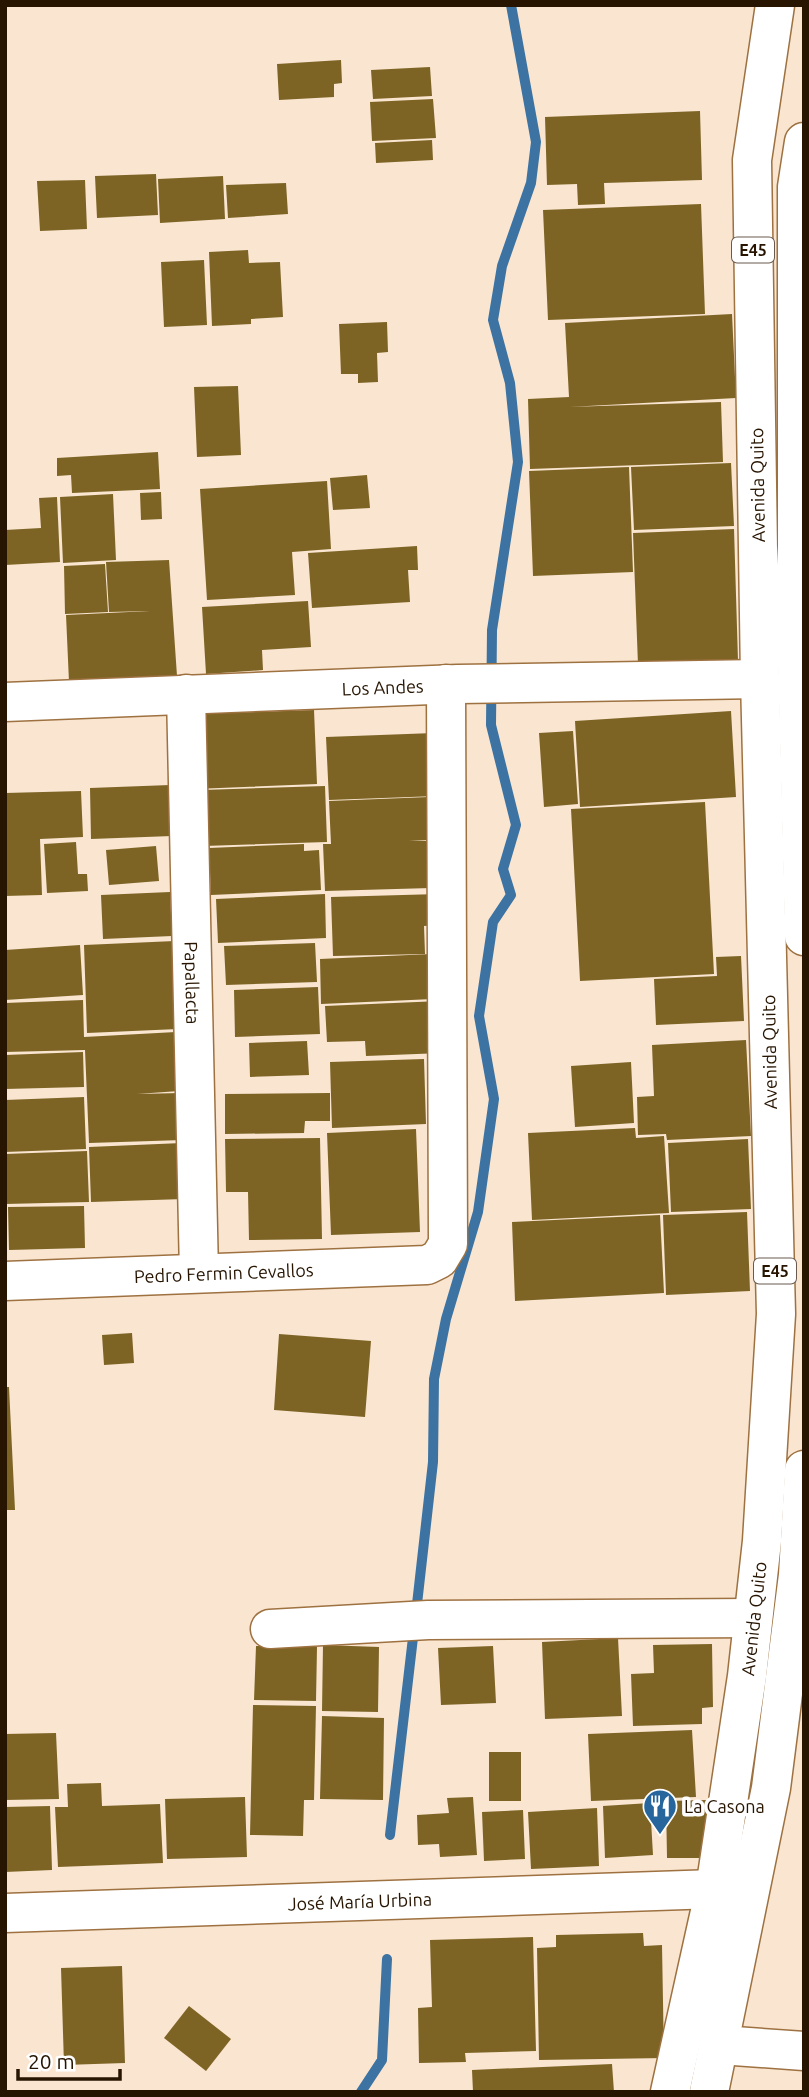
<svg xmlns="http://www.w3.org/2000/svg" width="809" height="2097" font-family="Ubuntu,sans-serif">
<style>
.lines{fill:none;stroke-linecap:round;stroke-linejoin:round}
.stream{stroke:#3c73a2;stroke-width:10}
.building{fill:#7d6425}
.street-casing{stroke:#9e7140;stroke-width:41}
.highway-casing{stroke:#9e7140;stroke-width:41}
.street{stroke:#fff;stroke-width:38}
.highway{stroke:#fff;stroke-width:38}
.labels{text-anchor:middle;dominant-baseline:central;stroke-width:7;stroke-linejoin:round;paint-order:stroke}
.shield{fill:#fff;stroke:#685b4e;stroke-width:2}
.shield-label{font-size:16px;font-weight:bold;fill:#271502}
.street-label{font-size:18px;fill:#271502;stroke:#fff}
.poi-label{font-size:18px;fill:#271502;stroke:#fff;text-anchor:start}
</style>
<rect width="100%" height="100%" fill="#f9e5d0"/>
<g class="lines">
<path class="stream" d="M416 1613 433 1462 434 1379 446 1319 478 1212 494 1099 479 1016 493 922 511 895 503 869 516 825 491 725 492 630 518 462 510 383 493 320 502 266 531 183 536 142 511 5
M390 1835 414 1629
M361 2092 382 2060 387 1959"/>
</g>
<path class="building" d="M341 60 342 83 334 84V97L279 100 277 64Z
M430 67 432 96 373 99 371 70Z
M433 99 436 138 372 141 370 102Z
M700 111 702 180 604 183 605 204 578 205 577 184 547 185 545 117Z
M432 140 433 160 376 163 375 143Z
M156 174 158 215 97 218 95 176Z
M223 176 225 219 160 223 158 179Z
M85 180 87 229 40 231 37 181Z
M286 183 288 214 228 218 226 185Z
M701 204 705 314 548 320 543 210Z
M248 250 249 263 280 262 283 317 251 319V324L212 326 209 252Z
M204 260 207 325 164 327 161 262Z
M732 314 736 398 569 407 721 402 723 462 530 469 528 399 569 397 565 323Z
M387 322 388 352 377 353 378 382 358 383V374H341L339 324Z
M238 386 241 455 197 457 194 387Z
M158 452 160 489 72 493 71 475 57 476V458Z
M731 463 734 526 634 530 631 467Z
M629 467 633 572 533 576 529 471Z
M367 475 370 508 333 510 330 478Z
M327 481 331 549 292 552 295 595 207 600 200 489Z
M161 492 162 519 141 520 140 493Z
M113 494 116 560 63 563 60 497Z
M57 497 60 562 5 565V530L41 528 39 498Z
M734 529 738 661 638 665 633 533Z
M417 546 418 570H408L410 602 312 608 308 553Z
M169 560 177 676 69 682 66 615 150 611 109 612 106 562Z
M105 564 108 612 65 614 64 566Z
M308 601 311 647 262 650 263 670 206 674 202 607Z
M314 710 317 784 195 789 192 714Z
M731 711 736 797 580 807 575 721Z
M573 731 578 804 544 807 539 733Z
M434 733 437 796 329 800 326 737Z
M170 785 172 836 91 839 90 788Z
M325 786 327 842 204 846 202 790Z
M81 791 83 837 40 839 42 895 5 896V793Z
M429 797 430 840H409L430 841 431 888 325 891 323 844H331L329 801Z
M705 802 714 974 580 981 571 809Z
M76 842 78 874H87L88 891 47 893 44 844Z
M304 844V851L319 850 321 890 211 895 209 848Z
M156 846 159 881 109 885 106 850Z
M170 892 172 936 103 939 101 895Z
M325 894 326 938 218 943 216 899Z
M439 894 441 925 424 926 425 954 333 956 331 897Z
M175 941 178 1029 87 1033 84 945Z
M315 943 317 982 226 985 224 946Z
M80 945 83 995 5 1000V950Z
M431 954 433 999 321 1004 320 959Z
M741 956 744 1021 656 1025 654 979 717 976 716 957Z
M318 987 320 1034 235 1037 234 990Z
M83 1000 84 1037 176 1032 179 1091 137 1094 181 1093 183 1140 89 1143 85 1050 5 1052V1003Z
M440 1001 442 1053 366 1056 365 1041 327 1042 325 1006Z
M746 1040 751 1136 667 1140 666 1134 638 1135 637 1097 654 1096 652 1045Z
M307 1041 309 1075 250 1077 249 1043Z
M83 1052 84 1087 5 1089V1055Z
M424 1059 426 1124 332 1128 330 1062Z
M631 1062 634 1123 575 1127 571 1066Z
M330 1093V1121H305L304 1133 225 1134V1094Z
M84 1097 86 1149 5 1152V1100Z
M635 1128 636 1138 664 1136 669 1213 532 1220 528 1133Z
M416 1129 420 1232 331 1235 327 1133Z
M320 1138 322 1239 249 1240 248 1192H226L225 1139Z
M748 1139 751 1209 671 1212 668 1143Z
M182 1143 184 1199 91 1202 89 1147Z
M87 1151 89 1202 5 1204V1154Z
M84 1206 85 1248 9 1250 8 1207Z
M747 1212 750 1291 666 1295 663 1215Z
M660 1215 664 1293 515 1301 512 1222Z
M132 1333 134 1363 104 1365 102 1335Z
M279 1334 371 1341 365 1417 274 1410Z
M5 1387H9L15 1510H5Z
M618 1638 622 1716 545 1719 542 1642Z
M712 1644 713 1707 702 1708V1724L633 1726 631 1674 654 1673 653 1645Z
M323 1645 379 1647 378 1712 322 1711Z
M256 1646 317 1647 316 1701 254 1700Z
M493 1646 496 1703 441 1705 438 1648Z
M253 1705 316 1706 314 1800H304L303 1836 250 1835Z
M322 1716 384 1718 383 1800 320 1799Z
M692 1730 696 1797 591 1801 588 1734Z
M56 1733 59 1799 5 1800V1734Z
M489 1752H521V1801H489Z
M101 1783 102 1806 160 1804 163 1863 58 1867 55 1807H68L67 1784Z
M245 1797 247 1857 167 1859 165 1799Z
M473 1797 477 1855 440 1857 439 1844 418 1845 417 1815 449 1813 447 1798Z
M707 1800 708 1858H667L666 1801Z
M650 1803 653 1855 605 1858 603 1806Z
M50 1806 52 1870 5 1872V1807Z
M597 1808 599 1866 531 1869 528 1812Z
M523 1810 525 1859 484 1861 482 1812Z
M643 1933 644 1946 662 1945 664 2058 539 2060 537 1948 556 1947V1935Z
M533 1937 536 2051 465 2053 466 2062 419 2063 418 2008 432 2007 430 1940Z
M122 1966 125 2063 64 2065 61 1968Z
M189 2006 231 2039 206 2071 164 2038Z
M612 2064 614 2092H473L472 2070Z"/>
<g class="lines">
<g class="street-casing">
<g id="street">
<path id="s1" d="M186 694 199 1273"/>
<path id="s2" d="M5 702 458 684 760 679"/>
<path id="s3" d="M5 1281 427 1265 439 1259 448 1244 446 684"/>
<path d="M270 1629 428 1620 753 1618"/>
<path id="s4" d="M5 1913 715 1889"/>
<path d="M720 2045 804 2051"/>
</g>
</g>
<g class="highway-casing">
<g id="highway">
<path d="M804 142 797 187V546L795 586 804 936"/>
<path id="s5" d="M670 2092 715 1889 747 1676 762 1541 776 1314 760 679 752 160 775 5"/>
<path d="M709 2092 771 1788 798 1575 804 1470"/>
</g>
</g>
<use href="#street" class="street"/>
<use href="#highway" class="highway"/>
</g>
<defs>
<g id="restaurant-pin" transform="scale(1.75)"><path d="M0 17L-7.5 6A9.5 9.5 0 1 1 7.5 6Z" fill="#26669c" stroke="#fff"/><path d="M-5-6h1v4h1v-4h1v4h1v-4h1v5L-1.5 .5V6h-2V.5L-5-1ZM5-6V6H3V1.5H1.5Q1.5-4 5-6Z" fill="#fff"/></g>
</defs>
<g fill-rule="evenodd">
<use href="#restaurant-pin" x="660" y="1806"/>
</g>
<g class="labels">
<g class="shield">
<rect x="732" y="237.5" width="42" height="25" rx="5"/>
<rect x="754" y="1258.5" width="42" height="25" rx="5"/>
</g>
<g class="shield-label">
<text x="753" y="250">E45</text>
<text x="775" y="1271">E45</text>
</g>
<g class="street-label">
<text transform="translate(757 485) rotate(-91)">Avenida Quito</text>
<text stroke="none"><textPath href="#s2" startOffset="378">Los Andes</textPath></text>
<text stroke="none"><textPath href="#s1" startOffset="289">Papallacta</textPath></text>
<text transform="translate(769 1052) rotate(-91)">Avenida Quito</text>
<text stroke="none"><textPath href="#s3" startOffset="219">Pedro Fermin Cevallos</textPath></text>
<text stroke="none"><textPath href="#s5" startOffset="481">Avenida Quito</textPath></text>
<text stroke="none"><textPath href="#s4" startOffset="355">José María Urbina</textPath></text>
</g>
<g class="poi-label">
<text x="684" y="1806">La Casona</text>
</g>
</g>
<rect width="809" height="2097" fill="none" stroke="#271502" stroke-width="14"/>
<path d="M18 2069v10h102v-10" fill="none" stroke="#271502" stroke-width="3.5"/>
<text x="28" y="2069" font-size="21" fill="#271502" stroke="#ffffff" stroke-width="5" paint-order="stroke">20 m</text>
</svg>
